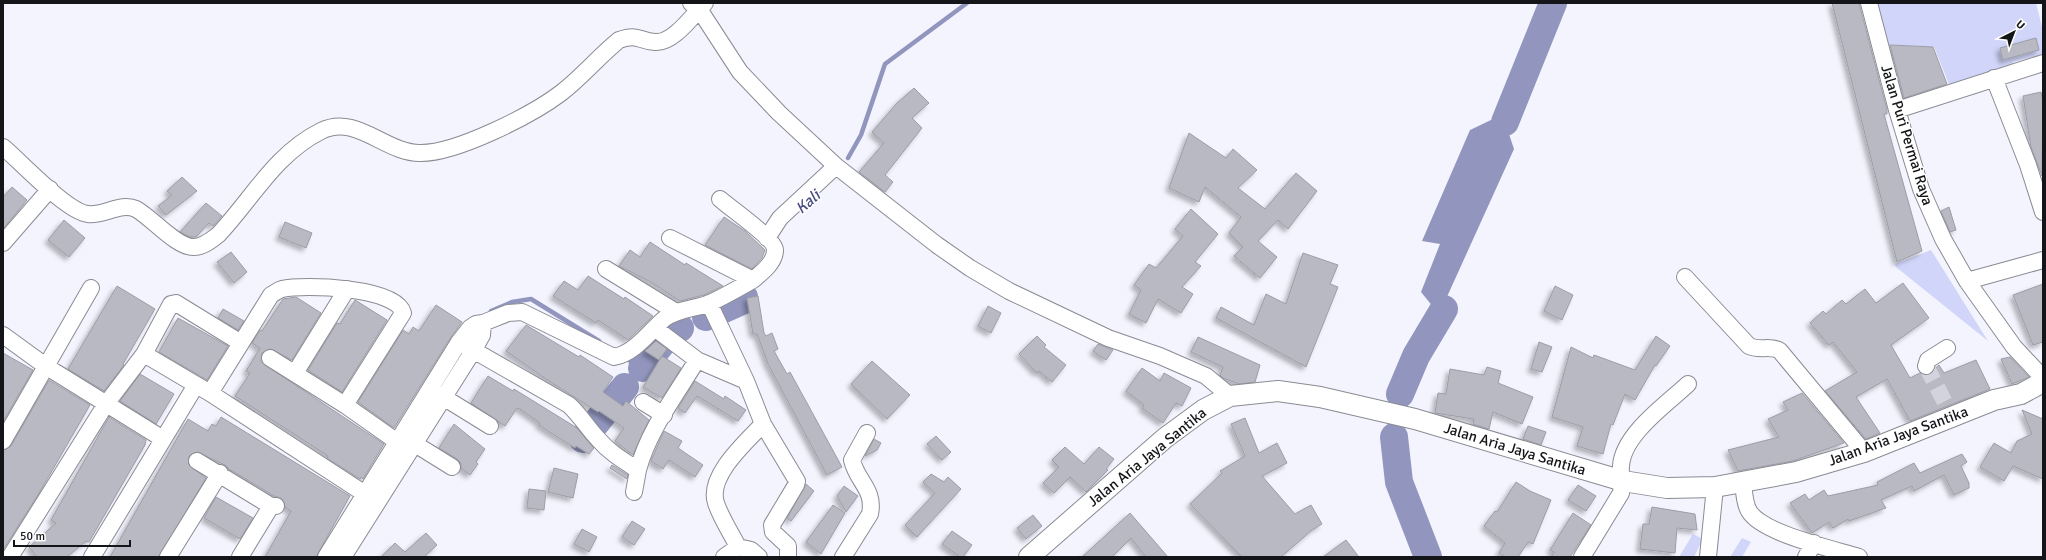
<svg xmlns="http://www.w3.org/2000/svg" width="2046" height="560" font-family="Signika,sans-serif">
<style>
.green{fill:#d1d5f9}
.water{fill:#9296be}
.lines{fill:none;stroke-linecap:round;stroke-linejoin:round}
.stream{stroke:#9296be;stroke-width:4.5}
.river{stroke:#9296be;stroke-width:28}
.building{fill:#b8b9c2;stroke:#9c9da6;filter:url(#shadow)}
.minor-tunnel{stroke:#d2d3dc;stroke-width:16;stroke-dasharray:16 8;stroke-linecap:butt}
.minor-casing{stroke:#8a8b93;stroke-width:18}
.tertiary-casing{stroke:#8a8b93;stroke-width:22}
.minor{stroke:#fff;stroke-width:16}
.tertiary{stroke:#fff;stroke-width:20}
.labels{text-anchor:middle;dominant-baseline:central;stroke-width:3;stroke-linejoin:round;paint-order:stroke}
.street-label{font-size:15px;fill:#141518;stroke:#fff}
.water-label{font-size:16px;font-style:italic;fill:#4a4d84;stroke:#fff}
</style>
<defs>
<filter id="shadow"><feDropShadow dx="-3.5" dy="3.5" stdDeviation="2" flood-color="#0004"/></filter>
</defs>
<rect width="100%" height="100%" fill="#f3f4fe"/>
<path class="green" d="M1869 3H2036L2043 31V54L2013 62 2017 79 1976 94 1955 99 1934 47 1879 45Z
M1931 250 1988 341 1896 267 1895 264Z
M1693 534 1703 539 1694 557H1679Z
M1742 538 1751 542 1742 557H1730Z"/>
<path class="water" d="M1491 120 1505 122 1514 149 1446 299 1444 309 1434 308 1421 292 1440 244 1422 241 1470 130Z"/>
<g class="lines">
<path class="stream" d="M848 158 861 135 885 64 967 3
M491 311 512 302 531 299 599 341
M624 357 642 368
M440 388 457 361"/>
<path class="river" d="M1505 122 1553 3
M706 317 742 301 744 297
M642 368 671 332 680 328
M1400 394 1416 356 1444 309
M1394 437 1399 482 1428 557
M583 439 625 387"/>
</g>
<path class="building" d="M1832 3H1859L1887 110V114H1884L1922 251 1897 262Z
M2036 38 2039 50 2003 60 2000 48Z
M1890 45 1933 47 1947 84 1904 98Z
M914 88 929 103 912 118 922 128 885 175 893 182 885 192 859 172 884 143 872 132 897 103Z
M2041 92 2043 102 2042 176 2031 147 2023 96Z
M1189 133 1226 158 1233 149 1257 170 1238 188 1265 209 1296 173 1317 191 1288 229 1278 220 1258 241 1277 257 1260 278 1234 256 1243 247 1229 233 1241 217 1205 187 1199 202 1169 188Z
M182 177 197 191 166 215 158 206 172 195 167 191Z
M12 187 27 200 3 229V197Z
M206 203 222 216 213 226 209 223 196 237H190L180 232Z
M1949 207 1956 230 1950 232 1941 211Z
M1191 209 1218 234 1195 262 1201 266 1182 287 1193 294 1181 313 1158 299 1146 323 1129 314 1141 290 1134 285 1149 264 1156 268 1183 236 1175 229Z
M724 217 745 231 765 250 762 258 752 269 705 245Z
M64 220 85 238 69 257 48 240Z
M285 222 312 233 306 248 279 237Z
M650 242 685 265 686 263 723 286 704 295 680 301 651 282 619 266 630 250 640 257Z
M231 252 247 272 234 283 217 262Z
M1303 253 1338 265 1330 284 1338 287 1306 367 1216 318 1221 307 1254 325 1266 294 1286 304Z
M588 276 624 299 625 297 653 316 628 340 598 320 596 323 553 296 564 281 578 290Z
M1903 283 1929 318 1891 345 1910 378 1920 373 1928 375 1939 365 1944 373 1976 360 1990 389 1910 421 1887 379 1856 397 1880 433 1866 439 1825 391 1857 372 1833 342 1829 345 1810 323 1823 311 1826 314 1842 300 1846 304 1865 289 1876 303Z
M2043 284V342L2033 345 2013 295Z
M117 286 155 309 123 364 124 365 104 391 68 369Z
M1555 286 1573 295 1562 320 1544 311Z
M758 296 764 333 766 336 772 333 778 349 774 351 787 374 790 372 842 467 827 475 768 364 757 334H753L747 298Z
M296 297 321 313 292 360 270 349 262 353 261 362 384 444 363 479 361 477 360 479 327 458 328 456 235 396 250 373 246 371 260 348 252 343 260 330 262 331 283 299Z
M355 300 387 320 342 392 308 370 337 323 340 324Z
M436 305 462 322 451 337 394 428 358 402 403 330 409 334 413 327 419 331Z
M988 306 1001 313 991 333 978 326Z
M223 309 244 321 238 330 218 318Z
M178 318 228 346 207 380 159 352Z
M526 325 579 357 580 355 613 377 603 392 623 406 626 401 649 420 633 455 615 441 624 428 599 411 598 412 549 381 506 351Z
M1037 336 1046 345 1044 347 1066 365 1052 382 1039 371 1037 373 1019 354Z
M1656 336 1670 346 1656 366 1655 365 1635 400 1625 394 1613 425 1611 424 1603 454 1577 446 1583 427 1552 417 1571 347 1593 358 1594 355 1635 370Z
M1198 337 1260 365 1255 382 1239 384 1223 378 1220 375 1223 367 1191 352Z
M656 341 667 349 659 360 645 351Z
M1539 342 1552 347 1542 372 1531 369Z
M1098 344 1113 350 1106 360 1093 351Z
M3 353 33 370 3 422Z
M662 356 681 368 662 398 643 387Z
M2010 357 2029 377 2012 384 2001 359Z
M872 361 910 395 887 419 851 384Z
M1487 367 1501 371 1498 383 1533 397 1522 424 1493 412 1489 429 1473 424 1474 419 1435 413 1438 393 1446 394 1450 369 1484 375Z
M1142 368 1160 381 1164 373 1191 388 1182 406 1176 403 1163 423 1142 408 1144 405 1126 391Z
M140 374 174 394 156 424 120 401Z
M488 376 513 391 514 389 577 428 594 448 589 454 576 446 575 448 551 433 539 425 540 423 520 409 517 408 505 426 471 403Z
M49 380 90 405 38 495 3 550V450L11 446Z
M695 381 724 399 725 396 746 410 738 421 697 396 685 413 678 408Z
M1802 393 1844 443 1793 461 1738 471 1728 450 1779 437 1768 419 1788 410 1783 402Z
M2022 410 2043 419V479L2013 466 2004 481 1980 467 1994 443 2011 453 2017 441 2032 434Z
M109 417 146 440 145 445 89 542 86 541 67 557H37L29 547 56 523 51 520Z
M221 417 350 496 316 557H265L291 511 285 507 284 502 281 498 274 496 229 469 225 465 197 452 189 456V465L206 478 159 557H110L188 419 208 431 212 424 216 426Z
M1245 418 1259 453 1277 443 1287 463 1262 476 1295 514 1311 505 1322 524 1312 530 1281 557H1242L1190 504 1222 473 1220 471 1245 456 1231 424Z
M454 424 485 449 476 462 478 464 470 475 461 468V463L457 459 439 448Z
M1528 426 1546 432 1541 445 1523 439Z
M664 431 682 441 678 448 703 465 695 477 669 460 663 469 651 461Z
M936 436 951 452 942 460 927 444Z
M874 439 881 443 877 450 865 456Z
M1065 447 1084 464 1099 447 1114 459 1106 469 1108 470 1086 492 1070 477 1054 493 1043 483 1059 467 1052 460Z
M1962 454 1967 462 1961 466 1969 483V488L1954 495 1944 475 1914 491 1912 486 1881 500 1886 508 1849 521 1848 519 1833 528 1829 522 1812 533 1790 503 1805 494 1809 500 1824 490 1828 496 1878 485 1877 482 1914 463 1920 473Z
M612 465 628 475 627 479 610 468Z
M554 468 578 474 573 498 548 492Z
M931 474 944 482 948 477 961 489 917 537 905 525 935 493 923 482Z
M1516 482 1530 491 1551 500 1533 544 1528 542 1518 557H1505L1499 553 1505 543 1484 526 1495 511 1497 512Z
M806 484 814 491 791 521 787 518Z
M1578 485 1596 496 1586 511 1568 500Z
M844 486 858 496 846 512 837 496Z
M529 489 546 491 544 510 527 508Z
M216 497 253 518 240 539 204 518Z
M833 505 845 513 821 554 806 542Z
M1652 507 1695 514 1697 530 1677 528 1675 553 1640 549 1643 524H1649Z
M1130 513 1168 557H1146L1131 538 1112 557H1082Z
M1573 513 1591 525 1570 557H1551L1554 552 1550 550Z
M1033 515 1042 526 1026 539 1017 528Z
M632 521 645 529 634 545 622 537Z
M582 529 597 537 589 552 574 544Z
M952 531 972 545 963 557H960L942 544Z
M426 533 437 545 424 557H381L395 543 405 552Z
M1346 540 1359 557H1323Z"/>
<g class="lines">
<path class="minor-tunnel" d="M1926 366 1950 412"/>
<g class="minor-casing">
<path id="minor" d="M691 3 699 9 740 72 779 113 836 166 937 245 970 268 1009 291 1108 338 1160 356 1206 376 1230 396
M1869 3 1897 110 1921 189 1943 239 1967 281 2014 347 2043 378
M1994 78 2028 165 2043 212
M1897 110 2043 63
M3 147C21 162 67 212 88 214 104 216 121 202 136 209 151 217 177 248 194 247 203 247 211 240 218 235 252 199 275 154 321 131 356 113 386 154 421 153 457 153 532 115 561 93 582 77 599 56 619 40 639 33 638 41 655 42 673 44 693 15 705 3
M720 199C730 208 775 239 775 250 775 263 761 273 753 280
M767 238 780 218 836 166
M3 243 50 189
M606 269 676 312
M1685 277 1749 346C1759 351 1771 345 1780 351L1864 452
M1967 281 2043 260
M709 303 746 381 763 424 797 481 796 485 772 525 773 532 788 546V557
M656 329 697 360 746 381
M3 335 47 367 163 439
M466 346 569 405C581 416 588 429 599 440 610 453 624 461 638 470L634 492
M144 354 210 393 365 494
M270 358 345 405 406 448
M1926 366 1928 360 1947 348
M295 373 347 289
M435 392 490 426
M210 393 271 295C275 293 278 290 282 289 303 284 397 287 403 313L345 405
M643 402 664 415
M3 441 91 288
M415 444 452 467
M197 461 271 506
M638 470C648 431 676 395 697 360
M1743 481C1744 490 1744 503 1749 511 1761 533 1833 549 1859 557
M738 547C731 533 721 518 716 503 707 476 746 442 763 424
M10 557 106 404 144 354 171 304 176 303 241 343
M92 557 196 385
M168 557 220 473
M240 557 271 506H276
M326 557 459 342 470 328 476 324 483 323 508 313 522 312 614 357C635 353 649 332 664 319 677 309 695 309 710 303 725 296 739 288 753 280L670 238
M343 557 473 351 482 335 483 323
M724 557 738 547 751 550 759 557
M843 557 870 514C875 489 857 482 852 460L867 433
M1582 557 1621 493C1623 481 1620 476 1621 466 1623 434 1667 404 1688 384
M1708 557 1715 487
M1806 557 1814 543"/>
</g>
<g class="tertiary-casing">
<path id="tertiary" d="M1029 557 1165 438 1203 410 1230 396 1278 391 1320 397 1415 419 1623 481 1667 488 1715 487 1796 472 1864 452 1994 400 2021 394 2043 382"/>
</g>
<use href="#minor" class="minor"/>
<use href="#tertiary" class="tertiary"/>
</g>
<g class="labels">
<g class="street-label">
<text transform="translate(1907 135) rotate(73)">Jalan Puri Permai Raya</text>
<text transform="translate(1898 436) rotate(-20)">Jalan Aria Jaya Santika</text>
<text transform="translate(1515 449) rotate(17)">Jalan Aria Jaya Santika</text>
<text transform="translate(1147 457) rotate(-39)">Jalan Aria Jaya Santika</text>
</g>
<g class="water-label">
<text transform="translate(808 202) rotate(-41)">Kali</text>
</g>
</g>
<rect width="2046" height="560" fill="none" stroke="#141518" stroke-width="8"/>
<g transform="translate(2014 32) rotate(42)" stroke="#ffffff" stroke-width="3" paint-order="stroke">
<path d="M0-3L7 15L0 10L-7 15Z" fill="#141518"/>
<text y="-6" font-size="11" font-weight="bold" text-anchor="middle" fill="#141518">U</text>
</g>
<path d="M14 540v6h116v-6" fill="none" stroke="#141518" stroke-width="2"/>
<text x="20" y="540" font-size="12" fill="#141518" stroke="#ffffff" stroke-width="3" paint-order="stroke">50 m</text>
</svg>
